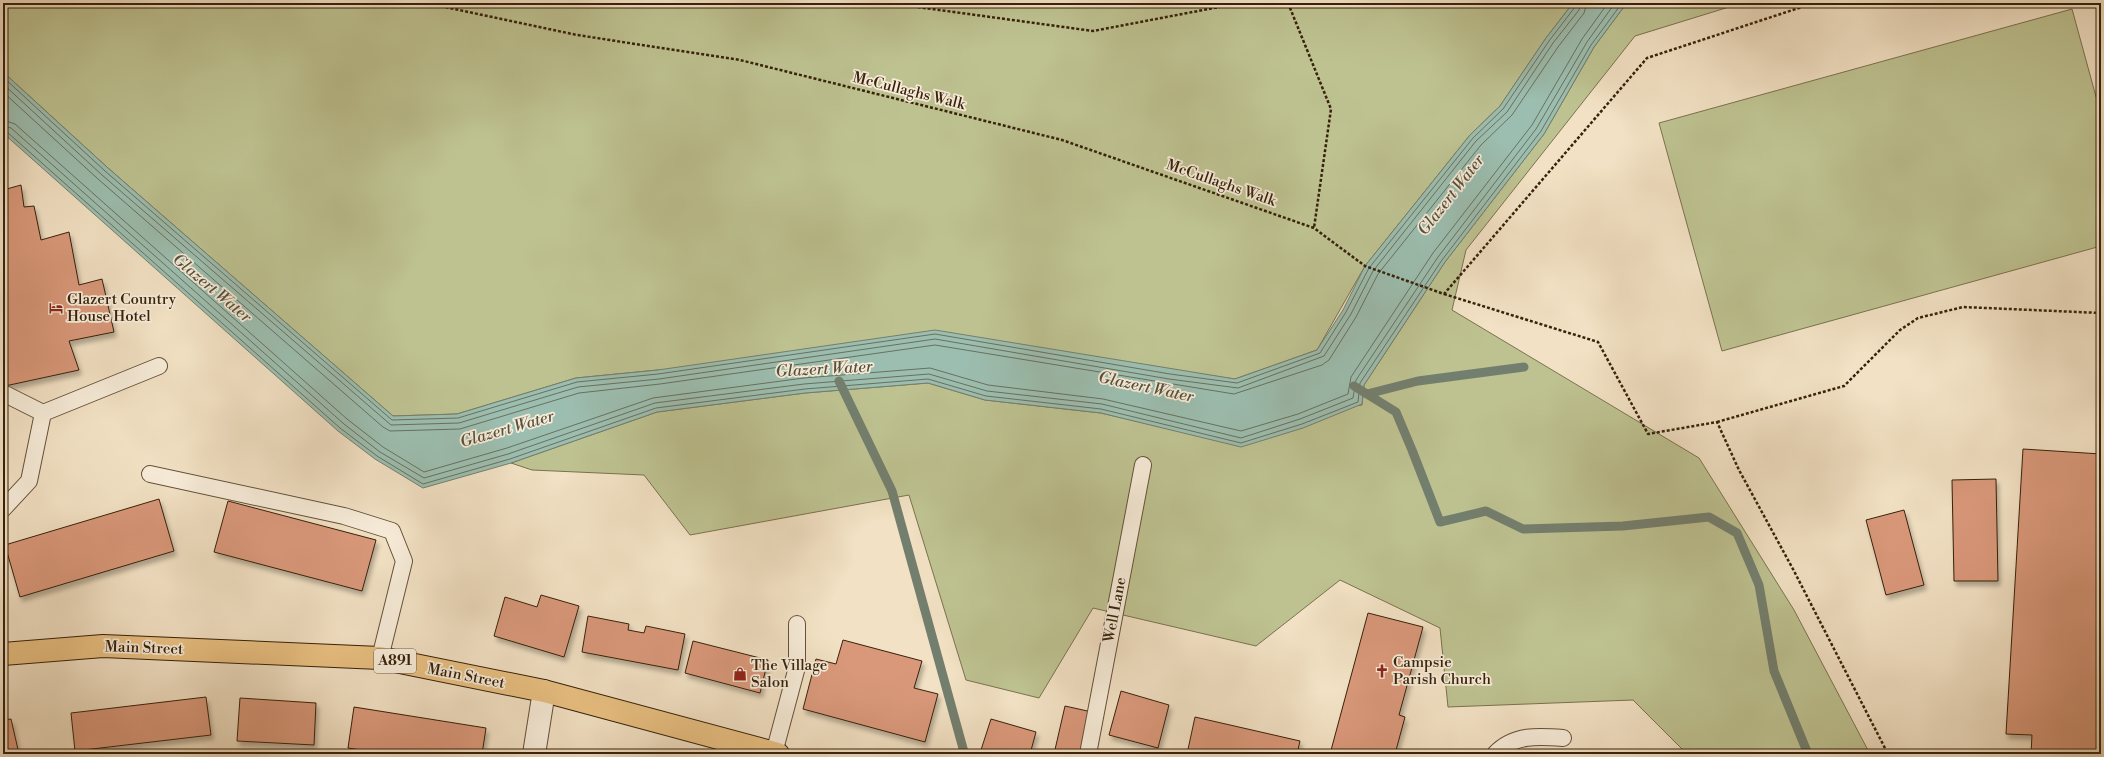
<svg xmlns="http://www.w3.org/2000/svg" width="2104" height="757" font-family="'Libre Bodoni',serif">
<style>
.green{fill:#bec291;stroke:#7a724e}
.water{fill:#9cbeb0;stroke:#737f6e}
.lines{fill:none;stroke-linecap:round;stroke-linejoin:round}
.shore{stroke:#69705e;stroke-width:1}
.stream{stroke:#737f6e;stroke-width:9}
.building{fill:#d9987a;stroke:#36210b;filter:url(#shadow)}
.lane-casing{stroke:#655139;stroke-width:18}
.street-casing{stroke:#655139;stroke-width:24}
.primary-casing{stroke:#36210b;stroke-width:24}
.path{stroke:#36210b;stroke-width:2.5;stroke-dasharray:3 2;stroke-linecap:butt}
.lane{stroke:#f7ecd9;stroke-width:16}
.street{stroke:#f7ecd9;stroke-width:22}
.primary{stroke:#e9c082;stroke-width:22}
.labels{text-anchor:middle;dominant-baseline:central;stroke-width:3.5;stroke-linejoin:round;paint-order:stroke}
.shield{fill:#f7ecd9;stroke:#705e49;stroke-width:1}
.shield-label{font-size:14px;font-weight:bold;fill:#36210b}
.street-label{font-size:15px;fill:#36210b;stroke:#f7ecd9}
.poi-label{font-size:15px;fill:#36210b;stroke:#f7ecd9;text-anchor:start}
.water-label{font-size:16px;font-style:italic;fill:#55503d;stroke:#f7ecd9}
</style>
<defs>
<filter id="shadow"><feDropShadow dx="2.5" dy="4.5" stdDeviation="2" flood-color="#0004"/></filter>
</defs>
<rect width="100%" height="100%" fill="#f2e1c4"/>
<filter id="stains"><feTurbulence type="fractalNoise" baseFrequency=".005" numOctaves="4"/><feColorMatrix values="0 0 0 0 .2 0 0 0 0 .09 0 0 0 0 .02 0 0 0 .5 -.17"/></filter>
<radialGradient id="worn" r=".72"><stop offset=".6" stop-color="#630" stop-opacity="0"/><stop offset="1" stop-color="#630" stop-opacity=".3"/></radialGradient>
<path class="green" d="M3 3H1573L1546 38 1500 106 1470 135 1365 266 1317 350 1235 379 1171 370H658L576 378 457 414 393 416 108 168 3 72Z
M1629 3H1742L1635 36 1466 250 1452 310 1699 458 1794 610 1870 754H1687L1633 700 1448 707 1440 628 1340 580 1256 646 1093 608 1039 698 966 680 909 495 690 535 644 475 532 470 511 463 657 412 805 393 928 383 985 400 1101 413 1169 429 1362 405 1364 385 1445 262 1544 134 1594 47 1623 8Z
M2072 9 2101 115V246L1722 351 1659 123Z"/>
<path class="water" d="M1573 3H1629L1623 8 1594 47 1544 134 1445 262 1364 385 1362 404 1303 428 1241 447 1101 413 985 400 928 383 805 393 657 412 511 463 423 488 375 459 338 431 3 133V72L108 168 393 416 457 414 576 378 658 370 935 330 1235 379 1317 350 1343 310 1365 266 1470 135 1500 106 1546 38Z"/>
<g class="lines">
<path class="shore" d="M3 77 105 171 392 420 458 418 577 382 658 374 935 334 1170 374 1237 383 1320 353 1346 312 1369 268 1473 138 1503 109 1549 41 1575 7 1576 3
M3 84 102 175 391 425 459 423 578 387 659 379 935 339 1169 379 1238 388 1324 356 1351 314 1373 271 1476 141 1507 112 1553 43 1579 10 1581 3
M3 92 98 179 383 427 390 431 460 429 579 393 660 384 935 345 1234 394 1322 365 1329 360 1356 317 1378 274 1481 145 1512 115 1558 47 1584 13 1587 3
M3 120 15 124 347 419 383 447 424 472 507 448 653 398 804 378 930 368 988 385 1103 399 1241 431 1298 414 1348 394 1351 377 1433 253 1532 125 1582 39 1608 3
M3 126 11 128 344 424 380 452 424 478 508 454 655 403 804 384 929 374 987 391 1102 404 1241 438 1300 419 1353 398 1356 380 1438 257 1536 129 1587 42 1615 3
M3 131 7 132 340 428 377 456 423 484 510 459 656 408 805 389 928 379 986 396 1101 409 1241 443 1302 424 1358 402 1360 383 1442 260 1541 131 1591 45 1622 3"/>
<path class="stream" d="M839 381 892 491 964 752
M1354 386 1396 412 1412 450 1440 522 1486 511 1523 529 1623 526 1709 517 1737 533 1759 585 1774 671 1808 754
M1367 394 1418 381 1524 367"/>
</g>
<path class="building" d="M21 185 24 207 34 206 41 240 69 232 79 285 102 279 114 332 69 341 79 370 5 386 3 381V190Z
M2023 449 2101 454V754H2031L2032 735 2006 734Z
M1996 479 1998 581H1954L1952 480Z
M159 499 174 551 20 597 5 545Z
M228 501 376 540 362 591 214 552Z
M1904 510 1924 585 1886 595 1866 520Z
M541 595 579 606 564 657 494 636 505 597 537 607Z
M1368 613 1423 627 1399 715 1405 717 1395 754H1330Z
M588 616 629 624 628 630 644 633 646 626 685 634 678 670 582 652Z
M843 640 922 661 914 688 938 694 925 742 803 709 816 659 836 664Z
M693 641 768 660 760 693 685 673Z
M1121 691 1169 705 1158 748 1109 735Z
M206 697 211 735 75 751 71 713Z
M240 698 316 703 314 745 237 741Z
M1065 706 1092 712 1083 754H1054Z
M354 707 486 728 482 754H387L348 748Z
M1195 717 1300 741 1297 754H1187Z
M11 719 19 754H3V720Z
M991 719 1036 732 1030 754 980 753Z"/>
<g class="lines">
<g class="lane-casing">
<path id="lane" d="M3 393 43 413 159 366
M150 474 344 516 392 531 404 561 380 658
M3 509 29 481 43 413
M774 753 797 667V624
M1088 754 1143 465
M1495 754C1514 734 1539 736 1563 738"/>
</g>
<g class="street-casing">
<path id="street" d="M534 754 544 691"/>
</g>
<g class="primary-casing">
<path id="primary" d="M3 654 103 646 380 658 544 691 778 754"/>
</g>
<path class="path" d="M426 3 577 35 740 60 1062 140 1314 228 1365 266 1444 294 1647 58 1814 3
M888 3 1093 31 1240 3
M1288 3 1331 109 1314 228
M1444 294 1598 342 1648 434 1717 422 1739 470 1794 571 1888 754
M1717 422 1844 386 1900 330 1918 318 1963 307 2101 313"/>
<use href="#lane" class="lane"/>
<use href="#street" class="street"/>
<use href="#primary" class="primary"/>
</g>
<defs>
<g id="hotel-bare" transform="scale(1.08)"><path d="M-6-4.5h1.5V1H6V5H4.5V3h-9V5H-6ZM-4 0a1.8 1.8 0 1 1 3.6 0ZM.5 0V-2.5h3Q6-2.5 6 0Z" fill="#8f2418" stroke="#f7ecd9" stroke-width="2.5" paint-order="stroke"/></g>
<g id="church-bare" transform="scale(1.08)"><path d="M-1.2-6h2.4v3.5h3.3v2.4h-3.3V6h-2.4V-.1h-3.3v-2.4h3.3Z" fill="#8f2418" stroke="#f7ecd9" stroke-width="2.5" paint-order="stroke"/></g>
<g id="shop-bare" transform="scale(1.08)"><path d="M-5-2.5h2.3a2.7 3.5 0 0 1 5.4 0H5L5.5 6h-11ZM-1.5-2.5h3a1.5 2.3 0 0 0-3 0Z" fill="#8f2418" stroke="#f7ecd9" stroke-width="2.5" paint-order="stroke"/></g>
</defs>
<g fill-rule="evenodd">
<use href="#hotel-bare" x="56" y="308"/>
<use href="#church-bare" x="1382" y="671"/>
<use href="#shop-bare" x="740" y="674"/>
</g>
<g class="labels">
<rect class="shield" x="374" y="649" width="42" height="24" rx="3"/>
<g class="shield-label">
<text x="395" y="661">A891</text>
</g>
<g class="street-label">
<text transform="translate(909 91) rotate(14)">McCullaghs Walk</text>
<text transform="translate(1221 183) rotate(19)">McCullaghs Walk</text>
<text transform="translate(1115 610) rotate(-79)">Well Lane</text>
<text transform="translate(144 648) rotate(2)">Main Street</text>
<text transform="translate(466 676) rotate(11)">Main Street</text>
</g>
<g class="poi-label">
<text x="67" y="299">Glazert Country<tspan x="67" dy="17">House Hotel</tspan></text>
<text x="1393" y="662">Campsie<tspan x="1393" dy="17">Parish Church</tspan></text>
<text x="751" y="665">The Village<tspan x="751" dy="17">Salon</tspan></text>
</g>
<g class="water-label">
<text transform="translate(1451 195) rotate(-52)">Glazert Water</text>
<text transform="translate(212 288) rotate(40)">Glazert Water</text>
<text transform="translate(824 369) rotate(-3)">Glazert Water</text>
<text transform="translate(1146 387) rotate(12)">Glazert Water</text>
<text transform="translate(507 429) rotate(-16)">Glazert Water</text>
</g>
</g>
<rect width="2104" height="757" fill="none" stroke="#f2e1c4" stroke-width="16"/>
<rect x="4" y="4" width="2096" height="749" fill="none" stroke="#36210b" stroke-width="2"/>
<rect x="8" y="8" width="2088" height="741" fill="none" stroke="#36210b"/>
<rect width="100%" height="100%" filter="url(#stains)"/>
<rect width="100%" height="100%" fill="url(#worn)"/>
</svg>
